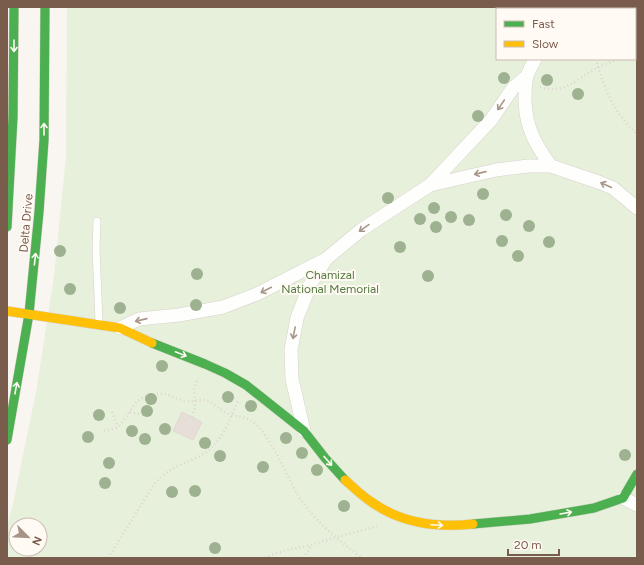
<svg xmlns="http://www.w3.org/2000/svg" width="644" height="565" font-family="Figtree,sans-serif">
<style>
.green{fill:#e7f0db;fill-rule:evenodd}
.building{fill:#e6ded7;stroke:#e2d8d2}
.lines{fill:none;stroke-linecap:round;stroke-linejoin:round}
.lane-casing{stroke:#d7d1cb;stroke-width:8}
.street-casing{stroke:#d7d1cb;stroke-width:14}
.fast-casing{stroke:#d9d2cb;stroke-width:10}
.slow-casing{stroke:#d9d2cb;stroke-width:10}
.path{stroke:#dcd5d0;stroke-width:2.5;stroke-dasharray:1 3;stroke-linecap:butt}
.lane{stroke:#fefefd;stroke-width:7}
.street{stroke:#fefefd;stroke-width:13}
.fast{stroke:#4caf50;stroke-width:9}
.slow{stroke:#ffc107;stroke-width:9}
.tree{fill:#9eb190}
.oneway{stroke:#fffaf3}
.oneway2{stroke:#a8958b}
.labels{text-anchor:middle;dominant-baseline:central;stroke-width:4;stroke-linejoin:round;paint-order:stroke}
.street-label{font-size:12px;fill:#7a5c4d;stroke:#fffaf3}
.park-label{font-size:12px;fill:#537a41;stroke:#fffaf3}
</style>
<rect width="100%" height="100%" fill="#f9f5f0"/>
<path class="green" d="M67 7H637V558H7V526L13 504 37 387 54 276 66 157ZM497 9H635V59H497ZM16 525H40V549H16Z"/>
<path class="building" d="M182 412 202 422 193 440 173 431Z"/>
<g class="lines">
<g class="lane-casing">
<path id="lane" d="M97 221 96 249 99 322"/>
</g>
<g class="street-casing">
<path id="street" d="M557 9V7
M535 59C533 64 529 70 527 76 525 83 525 93 525 101 526 128 535 144 551 166
M430 185 491 120 513 88 527 76
M120 328 139 319 179 315 223 307 257 294 326 259
M304 431 292 379 291 350 297 318 310 285 326 259 361 230 430 185 496 170 528 166H551L601 183 613 188 637 208
M623 498 637 505"/>
</g>
<g class="fast-casing">
<path id="fast" d="M7 227 13 117 14 7
M152 343 205 364 225 373 246 385 304 431 325 458 345 480
M7 440 29 314 39 212 44 140 45 7
M473 524 530 519 594 508 623 498 637 474"/>
</g>
<g class="slow-casing">
<path id="slow" d="M7 311 120 328 152 343
M345 480C353 487 361 495 370 501 400 523 437 528 473 524"/>
</g>
<path class="path" d="M596 9 597 7
M635 53 637 52
M596 59C603 87 615 115 637 134
M540 87C565 95 577 78 599 67 605 64 612 62 619 59
M112 412 118 427
M130 412 145 415
M192 417 195 407 194 388 198 379
M104 431C108 430 115 429 118 427 120 425 122 422 124 420 135 406 134 398 154 394 166 392 175 399 186 401 192 402 199 399 205 400 212 401 218 409 225 412 234 417 245 416 253 422 271 436 285 472 296 492 312 519 337 539 362 558
M108 558 155 483C161 478 165 473 172 469 184 462 199 459 210 449 224 438 230 417 238 401
M265 558 271 555 287 550 311 545 326 540 377 526
M303 558 309 550 311 545"/>
<use href="#lane" class="lane"/>
<use href="#street" class="street"/>
<use href="#fast" class="fast"/>
<use href="#slow" class="slow"/>
</g>
<g class="tree">
<circle cx="504" cy="78" r="6"/>
<circle cx="547" cy="80" r="6"/>
<circle cx="578" cy="94" r="6"/>
<circle cx="478" cy="116" r="6"/>
<circle cx="483" cy="194" r="6"/>
<circle cx="388" cy="198" r="6"/>
<circle cx="434" cy="208" r="6"/>
<circle cx="506" cy="215" r="6"/>
<circle cx="451" cy="217" r="6"/>
<circle cx="420" cy="219" r="6"/>
<circle cx="469" cy="220" r="6"/>
<circle cx="529" cy="226" r="6"/>
<circle cx="436" cy="227" r="6"/>
<circle cx="502" cy="241" r="6"/>
<circle cx="549" cy="242" r="6"/>
<circle cx="400" cy="247" r="6"/>
<circle cx="60" cy="251" r="6"/>
<circle cx="518" cy="256" r="6"/>
<circle cx="197" cy="274" r="6"/>
<circle cx="428" cy="276" r="6"/>
<circle cx="70" cy="289" r="6"/>
<circle cx="196" cy="305" r="6"/>
<circle cx="120" cy="308" r="6"/>
<circle cx="162" cy="366" r="6"/>
<circle cx="228" cy="397" r="6"/>
<circle cx="151" cy="399" r="6"/>
<circle cx="251" cy="406" r="6"/>
<circle cx="147" cy="411" r="6"/>
<circle cx="99" cy="415" r="6"/>
<circle cx="165" cy="429" r="6"/>
<circle cx="132" cy="431" r="6"/>
<circle cx="88" cy="437" r="6"/>
<circle cx="286" cy="438" r="6"/>
<circle cx="145" cy="439" r="6"/>
<circle cx="205" cy="443" r="6"/>
<circle cx="302" cy="453" r="6"/>
<circle cx="625" cy="455" r="6"/>
<circle cx="220" cy="456" r="6"/>
<circle cx="109" cy="463" r="6"/>
<circle cx="263" cy="467" r="6"/>
<circle cx="317" cy="470" r="6"/>
<circle cx="105" cy="483" r="6"/>
<circle cx="195" cy="491" r="6"/>
<circle cx="172" cy="492" r="6"/>
<circle cx="344" cy="506" r="6"/>
<circle cx="215" cy="548" r="6"/>
</g>
<defs><path id="oneway-shaft" d="M-6 0H5M1.5-3L5.5 0L1.5 3" fill="none" stroke-width="1.6" stroke-linecap="round" stroke-linejoin="round"/></defs>
<g class="oneway">
<use href="#oneway-shaft" transform="translate(14 46) rotate(90)"/>
<use href="#oneway-shaft" transform="translate(44 129) rotate(-90)"/>
<use href="#oneway-shaft" transform="translate(35 259) rotate(-84)"/>
<use href="#oneway-shaft" transform="translate(181 354) rotate(22)"/>
<use href="#oneway-shaft" transform="translate(16 388) rotate(-80)"/>
<use href="#oneway-shaft" transform="translate(328 461) rotate(49)"/>
<use href="#oneway-shaft" transform="translate(566 513) rotate(-10)"/>
<use href="#oneway-shaft" transform="translate(437 525) rotate(3)"/>
</g>
<g class="oneway2">
<use href="#oneway-shaft" transform="translate(501 105) rotate(124)"/>
<use href="#oneway-shaft" transform="translate(480 173) rotate(167)"/>
<use href="#oneway-shaft" transform="translate(606 185) rotate(-156)"/>
<use href="#oneway-shaft" transform="translate(364 228) rotate(145)"/>
<use href="#oneway-shaft" transform="translate(266 290) rotate(153)"/>
<use href="#oneway-shaft" transform="translate(141 320) rotate(167)"/>
<use href="#oneway-shaft" transform="translate(294 333) rotate(101)"/>
</g>
<g class="labels">
<g class="street-label">
<text transform="translate(26 223) rotate(-85)">Delta Drive</text>
</g>
<g class="park-label">
<text x="330" y="275">Chamizal<tspan x="330" dy="14">National Memorial</tspan></text>
</g>
</g>
<rect width="644" height="565" fill="none" stroke="#7a5c4d" stroke-width="16"/>
<rect x="496" y="8" width="140" height="52" fill="#fffaf3" stroke="#cabbb1"/>
<rect x="504" y="21" width="20" height="6" fill="#4caf50" stroke="#cabbb1"/>
<text x="532" y="28" font-size="12" fill="#7a5c4d">Fast</text>
<rect x="504" y="41" width="20" height="6" fill="#ffc107" stroke="#cabbb1"/>
<text x="532" y="48" font-size="12" fill="#7a5c4d">Slow</text>
<g transform="translate(28 537) rotate(114)"><circle r="19" fill="#fffaf3" stroke="#cabbb1"/>
<path d="M0-3L7 15L0 10L-7 15Z" fill="#a69286"/>
<text y="-6" font-size="11" font-weight="bold" text-anchor="middle" fill="#7a5c4d">N</text>
</g>
<path d="M508 549v6h51v-6" fill="none" stroke="#7a5c4d" stroke-width="2"/>
<text x="514" y="549" font-size="12" fill="#7a5c4d" stroke="#fffaf3" stroke-width="3" paint-order="stroke">20 m</text>
</svg>
